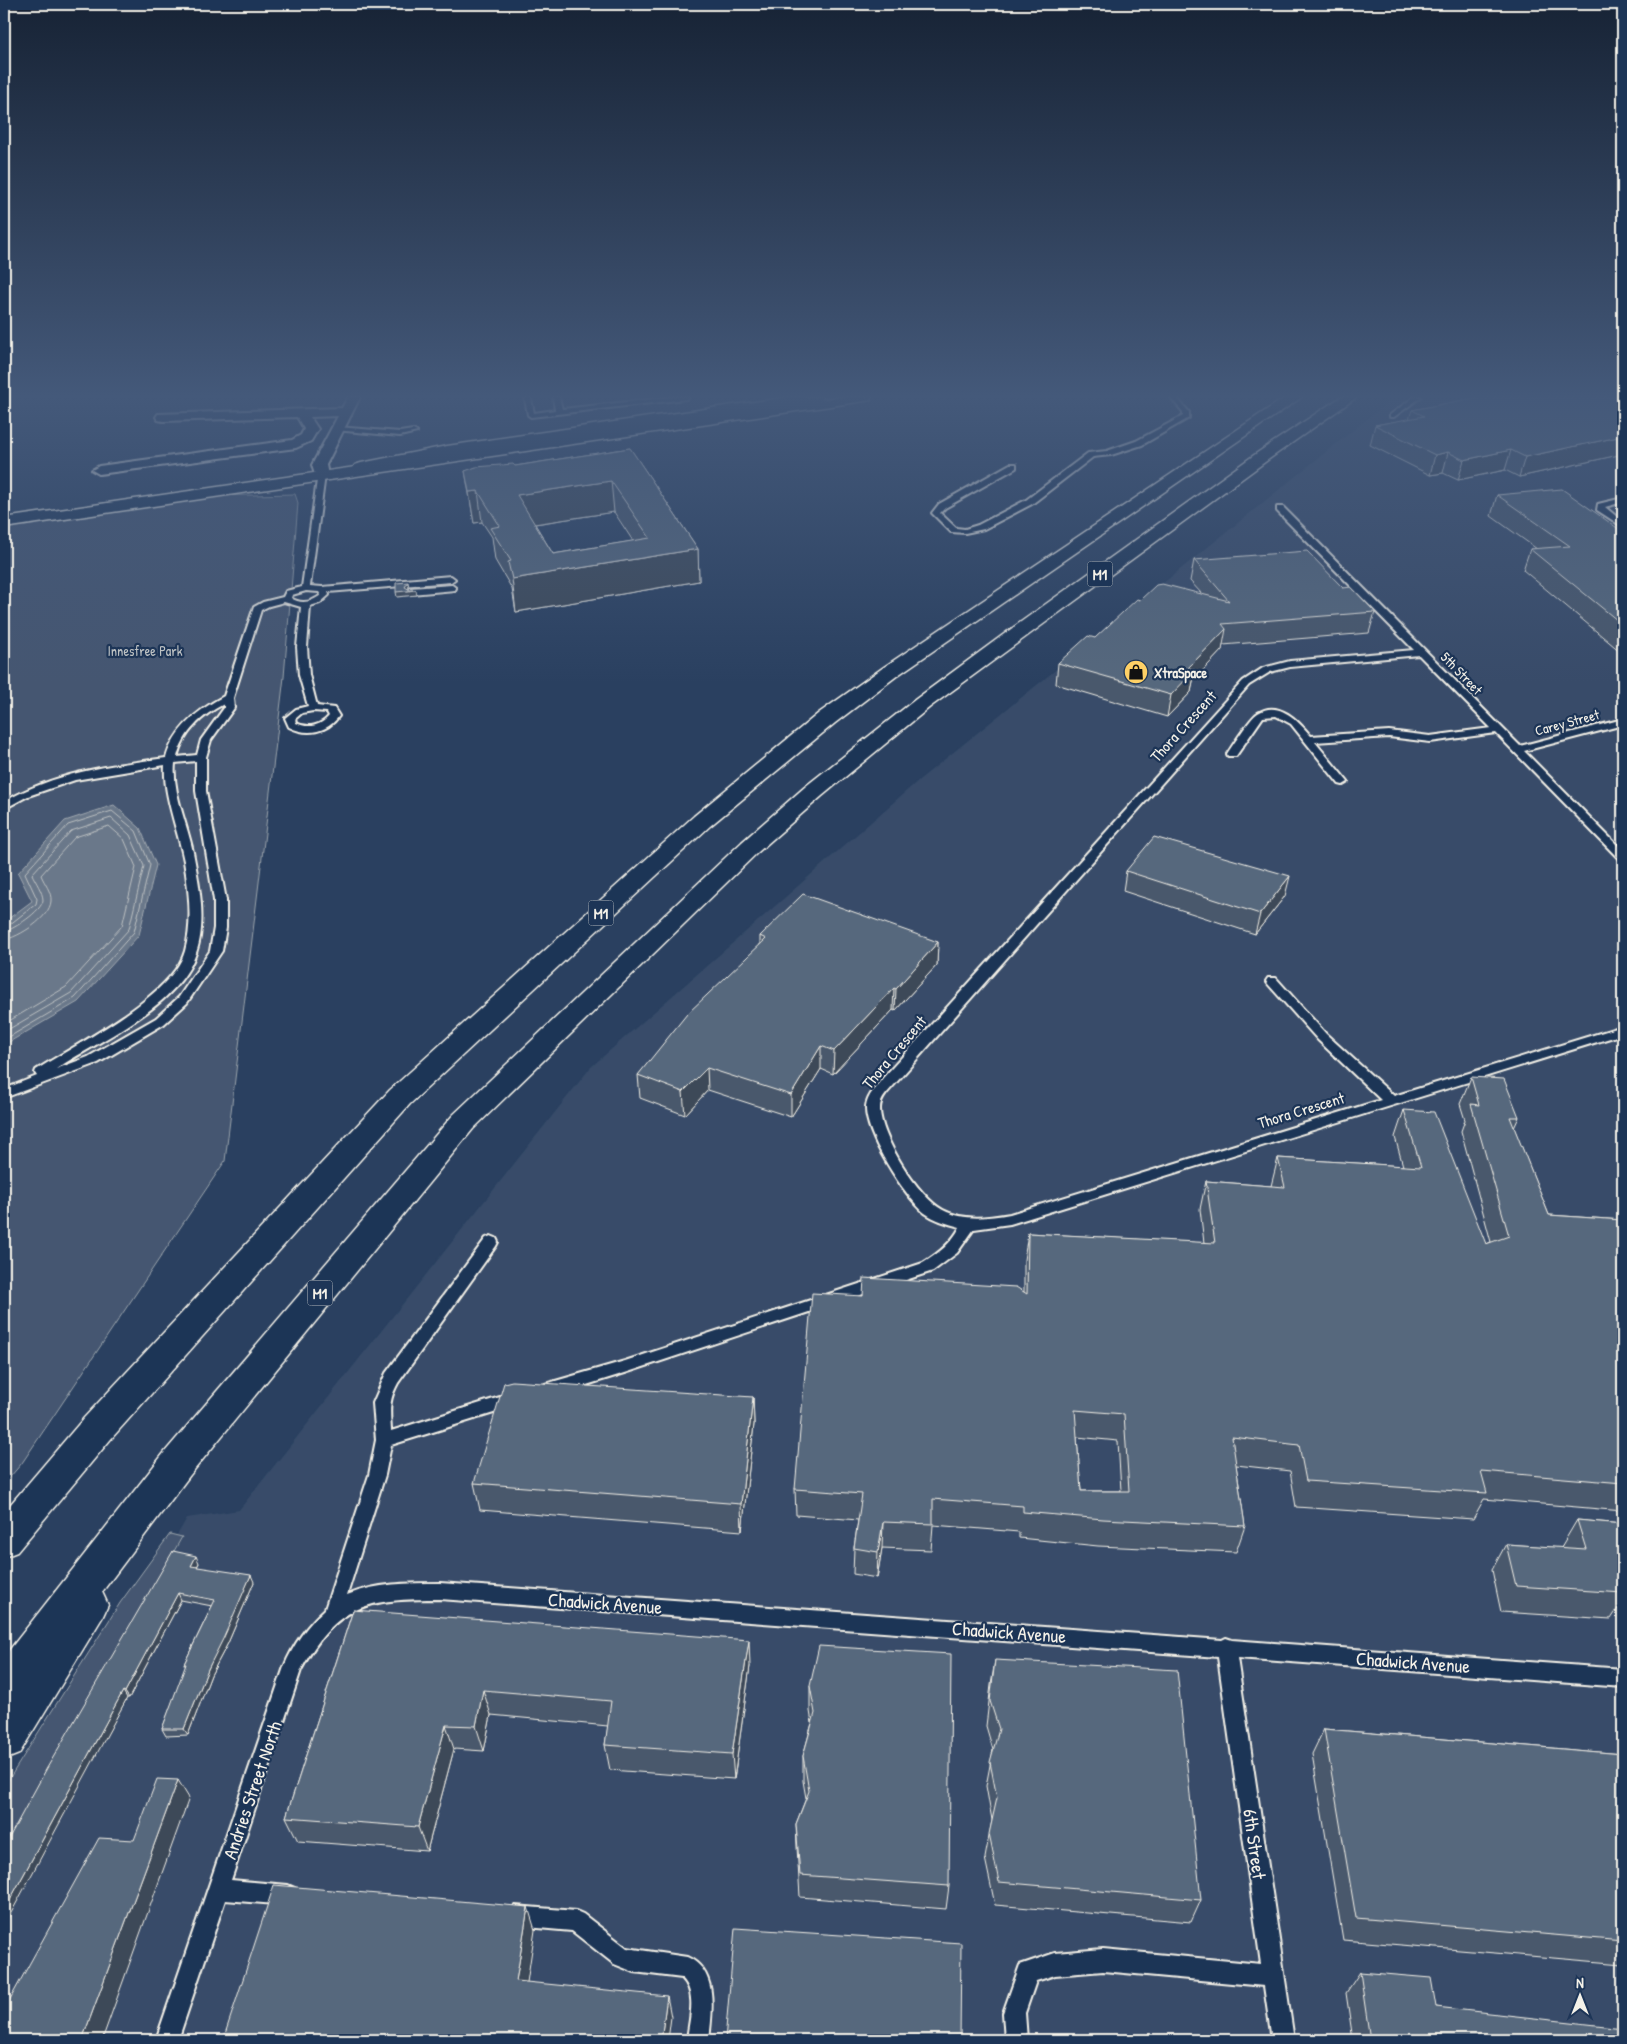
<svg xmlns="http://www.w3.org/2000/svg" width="1627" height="2044" font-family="'Patrick Hand',sans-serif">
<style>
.built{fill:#374c69}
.green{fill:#445771;stroke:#9ca4ac}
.water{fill:#6a788a;stroke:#a1a8b0}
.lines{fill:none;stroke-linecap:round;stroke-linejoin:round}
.shore{stroke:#bdc1c2;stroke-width:1}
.service-casing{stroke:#f4f1e8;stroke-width:4}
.minor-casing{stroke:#f4f1e8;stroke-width:4}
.tertiary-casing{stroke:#f4f1e8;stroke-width:3}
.secondary-casing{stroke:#f4f1e8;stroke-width:3}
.motorway-casing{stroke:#f4f1e8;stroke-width:3}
.service{fill:#1d3557;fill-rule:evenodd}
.minor{fill:#1d3557;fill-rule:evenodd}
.tertiary{fill:#1d3557;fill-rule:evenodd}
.secondary{fill:#1d3557;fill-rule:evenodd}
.motorway{fill:#1d3557;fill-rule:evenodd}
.wall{fill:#4a596c;stroke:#f4f1e8;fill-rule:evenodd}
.shaded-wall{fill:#3c4858;stroke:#f4f1e8}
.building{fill:#56677d;stroke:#f4f1e8;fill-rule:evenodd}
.labels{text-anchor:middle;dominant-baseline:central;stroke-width:4.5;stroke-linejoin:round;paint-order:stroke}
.far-park-label{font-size:14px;fill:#bfc3c4;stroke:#1d3557}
.far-poi-label{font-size:14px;font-weight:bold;fill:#f4f1e8;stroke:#1d3557;text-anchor:start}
.far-street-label{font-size:14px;fill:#f4f1e8;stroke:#1d3557}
.shield{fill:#1d3557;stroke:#b4b9bc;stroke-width:1}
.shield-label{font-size:15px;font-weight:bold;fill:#f4f1e8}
.street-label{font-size:16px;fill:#f4f1e8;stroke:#1d3557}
.near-street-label{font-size:19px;fill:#f4f1e8;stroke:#1d3557}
</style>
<rect width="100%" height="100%" fill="#2a4060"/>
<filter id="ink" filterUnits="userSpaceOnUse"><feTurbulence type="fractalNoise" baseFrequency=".02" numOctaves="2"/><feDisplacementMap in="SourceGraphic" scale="10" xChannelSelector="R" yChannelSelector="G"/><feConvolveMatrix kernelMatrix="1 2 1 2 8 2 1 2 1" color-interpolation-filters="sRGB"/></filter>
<g filter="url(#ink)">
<path class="built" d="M1394 397H1623V2040H4V1836L187 1518 239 1510 591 1067 919 780Z"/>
<path class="green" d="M295 494 298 503 284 677 225 1161 22 1463 4 1484V526L212 496Z
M170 1534 182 1537 4 1850V1787L120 1603Z"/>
<path class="water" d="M114 805 140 828 156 865 139 935 78 1002 4 1045V922L32 901 18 873 65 821Z"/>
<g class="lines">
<path class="shore" d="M4 926 9 925 36 904 37 899 25 873 68 825 112 811 136 831 150 865 134 932 75 998 4 1040
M4 932C14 929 42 911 43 900 43 892 35 881 32 874L71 831 111 818 130 835 144 866 129 929 71 993 4 1032
M4 940C19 937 50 918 51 901 52 892 44 883 41 875L75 837 109 826 124 839 136 867 122 926 66 987 4 1024"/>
<g class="service-casing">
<path id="service" d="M528 397 531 399 534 413 555 410 553 397H559L562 409 673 397H689L686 399 531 417 528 415 525 399Z
M1170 397H1176L1189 412V418L1142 445 1111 455 1093 457 1032 504 984 529 965 533 951 532 932 513 939 504 1010 464H1016V468L945 508 940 513 956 528 965 529 978 525 1026 500 1088 453 1107 451 1136 441 1183 416V412Z
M1414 397H1421L1394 417H1390V415Z
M337 427 400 432 413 430 417 432 400 436 335 430 333 429Z
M318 473 325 475 310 586 322 587 451 576 455 579 451 582 328 592 329 595 320 603 310 606 307 647 309 675 317 706 334 708 339 716C327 733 307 736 289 727L285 718 296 709 308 706 299 675 297 647 301 607 284 602 269 606 261 610 233 698 234 708 211 740 206 757V791L226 900V928L222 951 187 1003 164 1024 98 1063 4 1098V1089L37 1076 35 1073 36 1070C76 1044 172 997 185 951 193 922 189 890 184 861 178 830 163 795 165 765L75 780 28 796 4 809V802C53 773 110 765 166 758 174 729 198 710 224 696L254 607 263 602 283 597 286 591 302 587ZM306 591 319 592 321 595C312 602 301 605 291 598L292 595ZM224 704V708L201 740 197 755 177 757C183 733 202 715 224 704ZM313 711 327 712 329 716C321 726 308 729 296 723L295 719 302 713ZM196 761V791L214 900V928L210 951 179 997 156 1018 88 1057 56 1069C101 1039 178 1007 196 953 207 922 199 883 193 852 187 823 172 792 175 763Z
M1623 498V502L1605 507 1623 522V527L1597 510 1598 504Z
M1277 507H1283L1520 746 1623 719V725L1524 751 1623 851V860L1619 859 1496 733 1430 742 1389 737 1315 742 1348 782 1343 785 1339 784 1291 724 1276 716 1263 717 1236 756H1228L1227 754C1233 745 1250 718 1258 713 1279 699 1299 722 1311 736L1389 731 1430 736 1491 728 1419 655 1290 667 1270 672 1249 685 886 1094C883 1098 880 1102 880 1108 879 1135 918 1197 943 1210 964 1221 987 1218 1010 1214L1381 1100 1318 1040 1268 984 1266 981 1268 978H1276L1326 1034 1394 1096 1623 1026V1034L1010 1224 974 1229 957 1253 933 1271 625 1373 551 1396 545 1394 543 1389 545 1384 625 1361 923 1263C938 1254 952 1243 960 1227 948 1224 935 1220 925 1213 904 1195 865 1135 866 1107 867 1096 877 1086 883 1078L1243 681 1263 668 1290 661 1414 650 1277 511Z
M452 585 456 588 455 590 411 594 407 591 411 588Z
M491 1236 496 1238 498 1242 496 1246 398 1383C388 1401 390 1410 391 1431L513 1393 519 1395 521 1400 519 1405 513 1407 391 1445 385 1475 347 1595C377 1583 408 1583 440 1583L1222 1640 1226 1638 1232 1640 1623 1669V1687L1237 1658 1294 2040H1272L1264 1986 1103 1971 1055 1975 1036 1981 1025 2013 1027 2040H1005L1003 2013 1020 1965 1055 1953 1103 1949 1261 1964 1218 1657 440 1599C368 1599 337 1603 301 1670L231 1880 288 1885 295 1888 298 1895 295 1902 288 1905 225 1900 178 2040H156L284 1667C293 1645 307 1625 325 1609L369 1475 376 1440 373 1403 386 1373 486 1238Z
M515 1906 576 1911 583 1914 627 1948 687 1957C719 1971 712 2012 709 2040H687C689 2020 698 1994 682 1978L634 1972 614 1964 572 1931 515 1926 508 1923 505 1916 508 1909Z"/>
</g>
<g class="minor-casing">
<path id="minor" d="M348 397H360L326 465 328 475 326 478H316L312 465 338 416 310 417 318 429 311 441 296 448 99 474 92 470 99 466 292 440 301 435 304 429 297 417 163 421 158 420 156 417 158 414 342 408Z"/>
</g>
<g class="tertiary-casing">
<path id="tertiary" d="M789 397H823L821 400 816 401 447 456 361 473 355 471 353 468 355 465 361 463 447 446Z"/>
</g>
<g class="secondary-casing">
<path id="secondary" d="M838 397H872L870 400 865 401 4 528V518Z"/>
</g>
<g class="motorway-casing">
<path id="motorway" d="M1286 397H1302L898 675 835 723 710 826 410 1104 110 1440 17 1552 4 1557V1512L84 1418 390 1090 694 816 819 713 884 667Z
M1341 397H1357L1269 459 930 707 822 796 758 852 473 1129 190 1475 102 1592 108 1605 102 1618 19 1754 4 1760V1657L164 1453 453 1115 742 842 806 786 916 699 1007 632 1257 453Z"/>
</g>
<use href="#service" class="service"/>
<use href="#minor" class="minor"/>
<use href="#tertiary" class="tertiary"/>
<use href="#secondary" class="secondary"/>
<use href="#motorway" class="motorway"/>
</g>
<path class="wall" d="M1479 397H1623V454L1519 477 1505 470 1458 480 1443 473 1430 475 1370 445 1375 425 1409 419 1412 410Z
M630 448 698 549 699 581 516 612 512 589 495 560 492 537 482 522 474 523 465 471 515 466ZM614 512 633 541 553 554 535 524Z
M1497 495 1623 532V651L1621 652 1523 570 1530 549H1537L1491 516Z
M1194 560 1343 588 1375 612 1369 633 1223 645 1222 650 1193 681 1191 692 1167 717 1056 684 1058 663 1095 638 1140 600 1202 594 1190 581Z
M1126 871 1285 896 1255 934 1123 891Z
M760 936 938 942 937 965 895 1011 893 1010 833 1074 821 1069 791 1117 708 1090 685 1115 640 1098 638 1075 760 945Z
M1471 1077 1519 1117 1514 1128 1549 1215 1623 1220V1511L1484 1499 1473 1519 1296 1507 1290 1471 1236 1465 1245 1526 1236 1552 1098 1546 1019 1538V1532L933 1525 931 1550 882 1548 877 1578 853 1574 854 1548 858 1520 796 1515 795 1489 863 1296 1024 1292V1260L1028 1233 1204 1243 1200 1209 1206 1181 1271 1186 1278 1158 1403 1166 1395 1137 1404 1110 1486 1244 1491 1242 1461 1131 1465 1120 1460 1104ZM1077 1437 1118 1441 1121 1491H1081Z
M753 1397 754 1424 742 1531 480 1510 474 1483Z
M1577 1520 1623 1524V1601L1611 1619 1501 1612 1492 1570 1506 1544 1562 1548 1561 1547Z
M173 1551 199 1563 197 1567 254 1582 228 1643 211 1675 188 1735 166 1736 162 1729 186 1667 184 1664 212 1606 181 1600 129 1698H127L105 1738Z
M353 1610 750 1666 734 1779 610 1770 605 1745 608 1726 491 1715 484 1751 454 1749 427 1851 298 1841 286 1817Z
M995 1660 1201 1900 1191 1922 995 1905 985 1858 992 1820 986 1786 993 1750 986 1726 991 1685Z
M810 1686 949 1886 946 1909 800 1897 797 1847 796 1824 806 1798 803 1781V1756L812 1723 810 1711Z
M1324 1729 1623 1754V1964L1343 1940 1312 1754Z
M1360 1972 1436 2007 1623 2040H1353L1346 1993Z"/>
<path class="shaded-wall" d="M1623 436V454L1519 477 1525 457Z
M1511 450 1505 470 1458 480 1464 460Z
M1448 452 1443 473 1430 475 1435 455Z
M611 481 614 512 521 526 517 495Z
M478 491 482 522 474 523 469 492Z
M698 549 699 581 516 612 512 579Z
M408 582 409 587 407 591 416 590 417 595 397 597 396 592 405 587Z
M1226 629 1222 650 1193 681 1191 692 1167 717 1171 695 1188 668Z
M1290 876 1285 896 1255 934 1260 914Z
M938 942 937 965 895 1011 896 989Z
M894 988 893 1010 833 1074 834 1051Z
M821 1046V1069L791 1117V1095Z
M707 1068 708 1090 685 1115 683 1092Z
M753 1397 754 1424 742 1531 741 1504Z
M883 1522 882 1548 877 1578 878 1552Z
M196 1556 199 1563 194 1572 191 1566Z
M251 1575 254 1582 228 1643 211 1675 188 1735 184 1729 208 1669Z
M178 1593 181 1600 129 1698 125 1692Z
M749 1640 750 1666 734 1779 732 1754Z
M483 1690 491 1715 484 1751 476 1726Z
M123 1691 127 1698 4 1926V1911Z
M446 1725 454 1749 427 1851 418 1827Z
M178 1780 189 1798 102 2040H82Z
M528 1907 535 1930 524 2002 516 1981Z
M667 1996 671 2017 668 2040H661Z"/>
<path class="building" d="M1479 397H1619L1623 398V436L1525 457 1511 450 1464 460 1448 452 1435 455 1375 425 1424 416 1412 410Z
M630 448 698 549 512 579 508 562 511 561 490 528 500 526 478 491 469 492 465 471 476 467 513 464 515 466ZM611 481 650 538 553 554 517 495Z
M1562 489 1623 532V625L1530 549 1570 546 1497 495Z
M1307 551 1343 588 1351 587 1375 612 1222 624 1226 629 1188 668 1195 670 1171 695 1058 663 1088 636 1095 638 1137 599 1140 600 1156 585 1162 584 1229 601 1194 560Z
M408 582 405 587 410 590H416L396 592V583Z
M1154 837 1290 876 1260 914 1126 871Z
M803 894 938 942 896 989 894 988 834 1051 821 1046 791 1095 707 1068 683 1092 638 1075 687 1014 766 939 760 936Z
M1471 1077 1504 1079 1519 1117H1510L1549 1215 1623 1220V1483L1481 1471 1487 1493 1306 1481 1299 1445 1232 1437 1245 1526 1103 1519 1023 1512V1506L933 1499V1524L883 1522 878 1552 854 1548 862 1494 795 1489 812 1293 863 1296 864 1278 1016 1287 1027 1294 1028 1233 1215 1243 1206 1181 1285 1187 1278 1158 1421 1167 1404 1110 1434 1112 1486 1244 1509 1236 1471 1104 1479 1105ZM1075 1410 1124 1414 1129 1491H1081Z
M512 1381 753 1397 741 1504 474 1483 504 1383Z
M1577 1520 1623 1524V1565H1619L1623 1578V1593L1516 1586 1506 1544 1586 1549Z
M173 1551 196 1556 191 1566 251 1575 224 1637 208 1669 184 1729H162L186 1664H184L215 1600 178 1593 125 1692 123 1691 4 1911V1847L47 1768Z
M353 1610 749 1640 732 1754 605 1745 611 1701 483 1690 476 1726 446 1725 418 1827 286 1817Z
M819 1646 951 1654 949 1886 800 1875 796 1824 809 1791 803 1756 815 1713 810 1686Z
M995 1660 1177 1670 1201 1900 999 1882 989 1834 997 1798 990 1762 999 1729 990 1701Z
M1324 1729 1623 1754V1941L1356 1918Z
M157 1779 178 1780 82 2040H4V2010L99 1838 134 1840Z
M274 1885 528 1907 516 1981 667 1996 661 2040H223Z
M735 1928 961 1943 960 2040H725Z
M1360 1972 1431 1978 1436 2007 1623 2028V2040H1370Z"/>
</g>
<linearGradient id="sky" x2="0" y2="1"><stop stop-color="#172335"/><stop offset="0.58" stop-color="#44597a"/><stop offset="1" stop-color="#44597a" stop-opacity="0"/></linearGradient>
<rect width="1627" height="683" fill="url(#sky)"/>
<defs>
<g id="shop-disc" transform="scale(1.25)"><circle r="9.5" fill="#ffd166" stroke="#1d3557"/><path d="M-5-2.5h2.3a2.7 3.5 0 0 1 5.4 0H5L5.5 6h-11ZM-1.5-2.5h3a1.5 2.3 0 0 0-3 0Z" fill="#111"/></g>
</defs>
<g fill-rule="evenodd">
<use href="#shop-disc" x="1136" y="672"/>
</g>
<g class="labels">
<g class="far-park-label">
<text x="145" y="650">Innesfree Park</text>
</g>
<g class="far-poi-label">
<text x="1154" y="672">XtraSpace</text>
</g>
<g class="far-street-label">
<text transform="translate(1462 673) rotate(46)">5th Street</text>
<text transform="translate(1567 722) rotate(-15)">Carey Street</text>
</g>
<g class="shield">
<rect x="1087.5" y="561.5" width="25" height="25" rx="4"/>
<rect x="588.5" y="900.5" width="25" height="25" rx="4"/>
<rect x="307.5" y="1280.5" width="25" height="25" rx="4"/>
</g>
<g class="shield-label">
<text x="1100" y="574">M1</text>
<text x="601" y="913">M1</text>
<text x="320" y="1293">M1</text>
</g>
<g class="street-label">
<text transform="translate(1183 726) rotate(-48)">Thora Crescent</text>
<text transform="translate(894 1052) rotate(-50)">Thora Crescent</text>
<text transform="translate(1301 1110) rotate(-17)">Thora Crescent</text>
</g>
<g class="near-street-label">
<text transform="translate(605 1603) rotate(4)">Chadwick Avenue</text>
<text transform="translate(1009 1632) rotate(4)">Chadwick Avenue</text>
<text transform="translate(1413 1662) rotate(4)">Chadwick Avenue</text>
<text transform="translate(252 1790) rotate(-71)">Andries Street North</text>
<text transform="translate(1255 1844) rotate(82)">6th Street</text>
</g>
</g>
<rect width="1627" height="2044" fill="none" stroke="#1d3557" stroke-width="20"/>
<rect x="10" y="10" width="1607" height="2024" fill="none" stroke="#f4f1e8" stroke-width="2" filter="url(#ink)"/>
<g transform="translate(1580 1996)" stroke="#1d3557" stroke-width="4" paint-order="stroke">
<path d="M0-4L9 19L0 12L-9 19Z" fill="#f4f1e8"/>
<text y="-8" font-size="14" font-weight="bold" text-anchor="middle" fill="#f4f1e8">N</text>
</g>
</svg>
